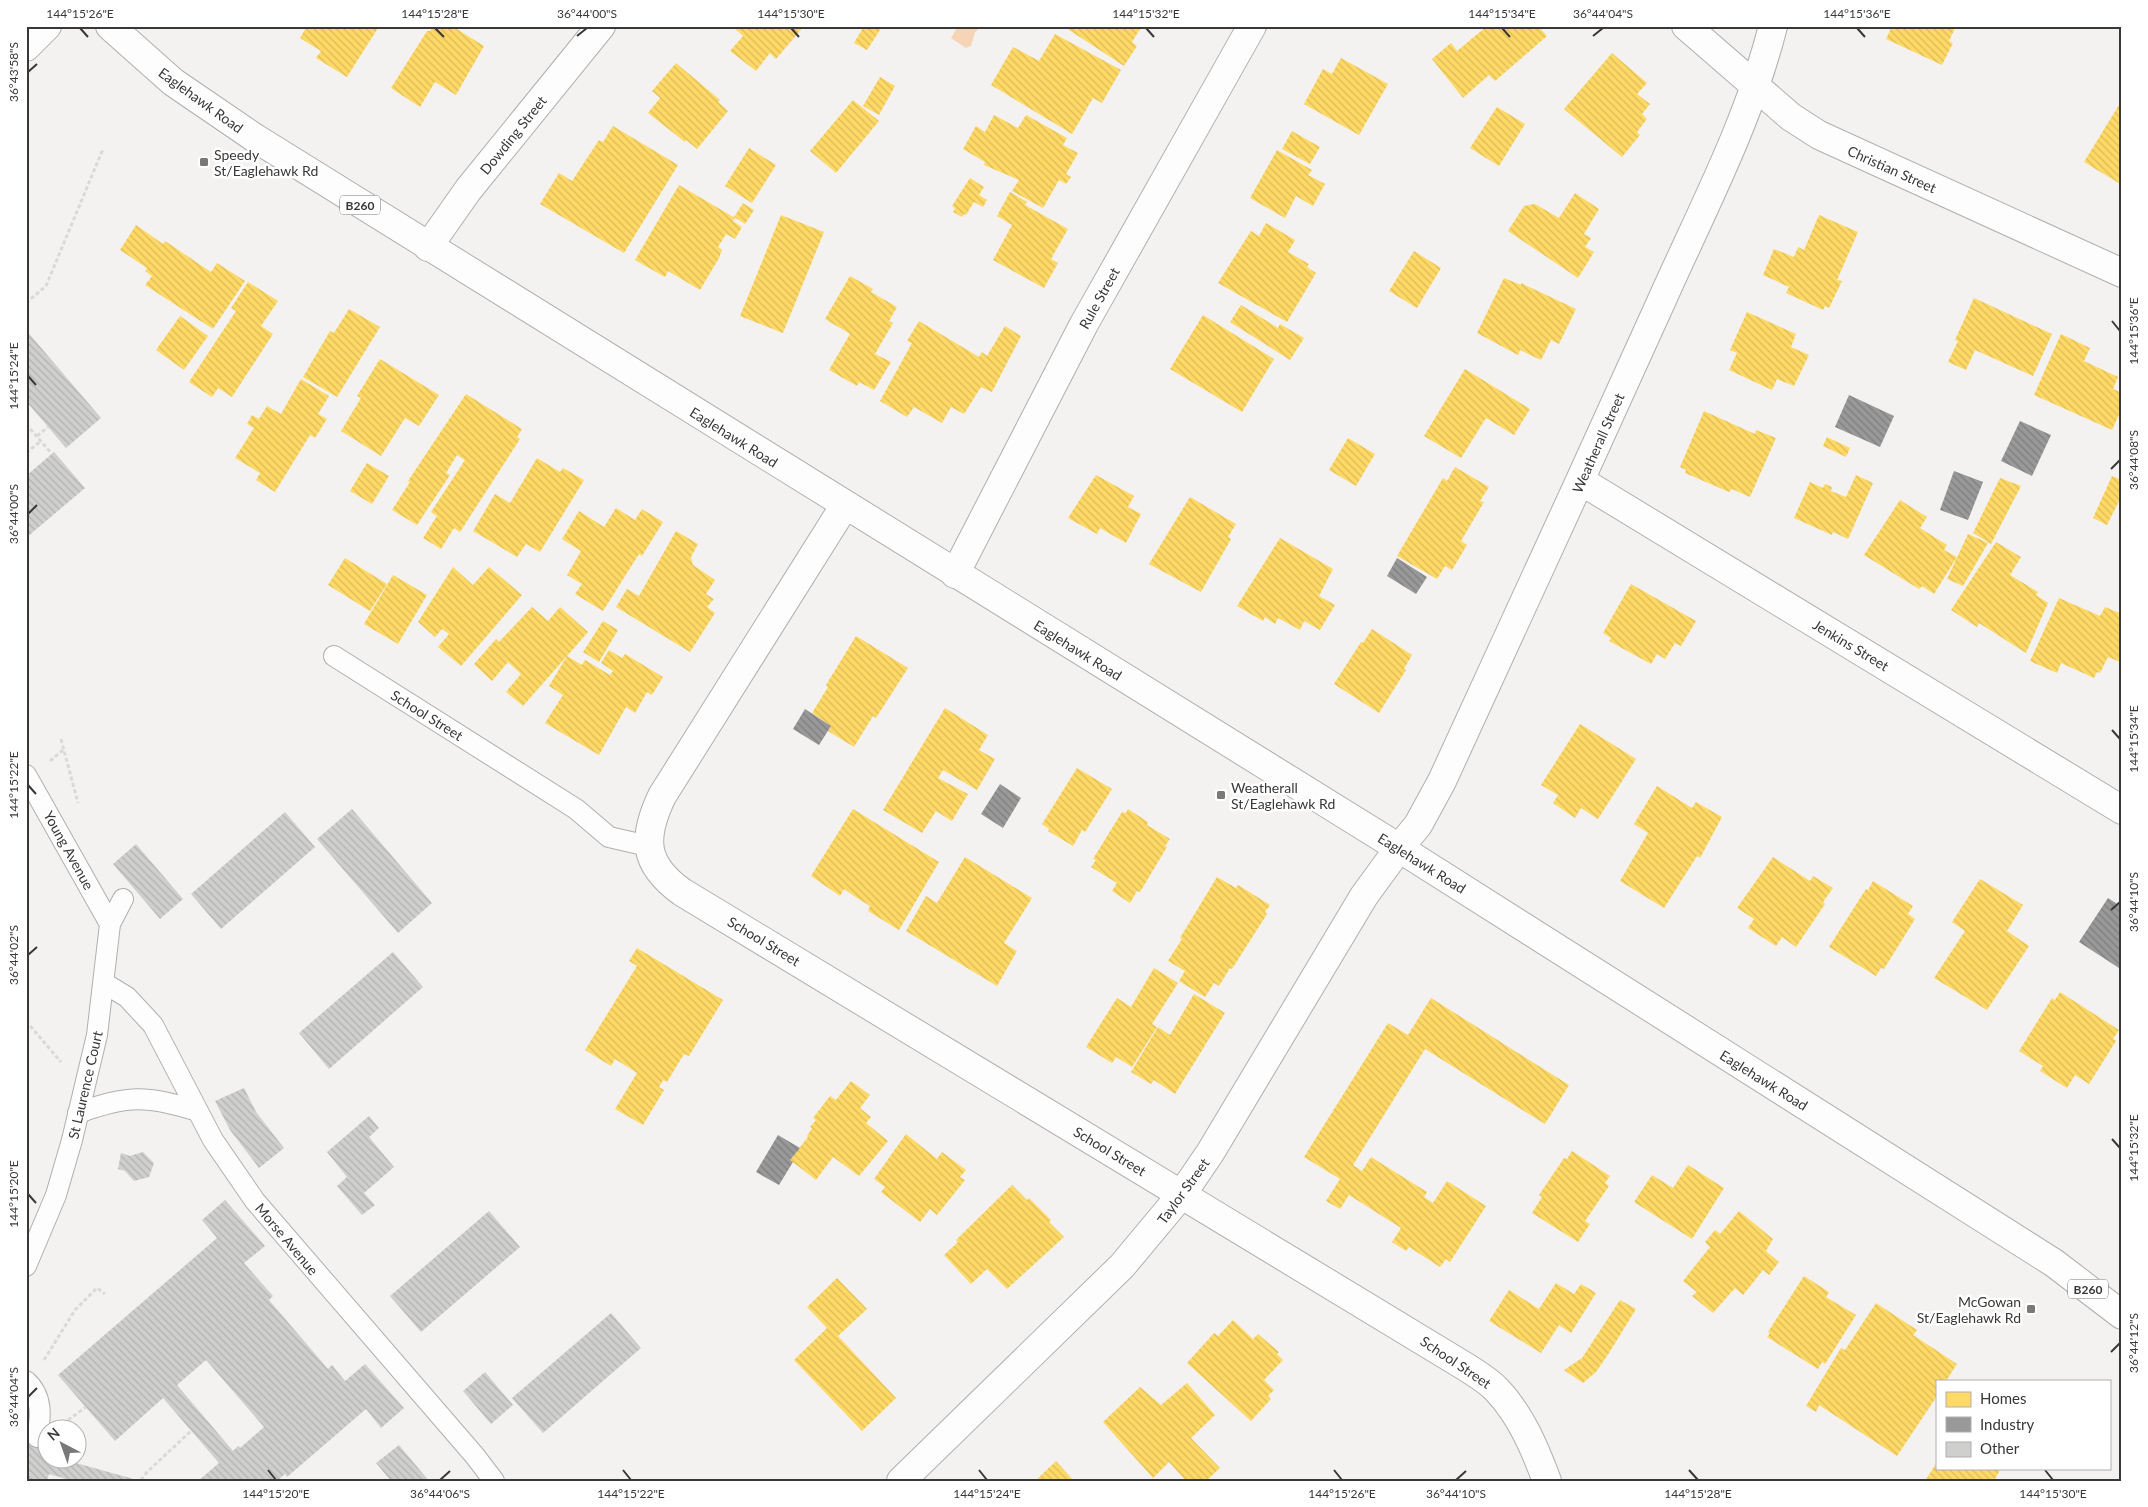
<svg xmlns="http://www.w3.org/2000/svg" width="2148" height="1507" font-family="Lato,sans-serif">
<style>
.water{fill:#f5d5b5}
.homes{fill:url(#homes-back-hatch)}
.industry{fill:url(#industry-back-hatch)}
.building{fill:url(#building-back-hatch);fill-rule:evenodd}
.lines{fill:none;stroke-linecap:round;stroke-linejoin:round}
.lane-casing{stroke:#b0afae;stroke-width:22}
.street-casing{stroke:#b0afae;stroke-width:30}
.secondary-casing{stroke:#b0afae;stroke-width:30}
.primary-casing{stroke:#b0afae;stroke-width:30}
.path{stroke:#dad9d9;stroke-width:3;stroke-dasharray:4 2.5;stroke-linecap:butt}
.lane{stroke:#fdfdfd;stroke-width:20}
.street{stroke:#fdfdfd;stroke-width:28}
.secondary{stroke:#fdfdfd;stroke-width:28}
.primary{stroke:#fdfdfd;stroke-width:28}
.ticks{fill:none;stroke:#393837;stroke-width:2}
.poi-dot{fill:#7a7978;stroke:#fff;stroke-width:2}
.labels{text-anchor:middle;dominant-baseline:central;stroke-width:5;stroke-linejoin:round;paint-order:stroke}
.shield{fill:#fff;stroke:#747473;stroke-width:1}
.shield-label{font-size:12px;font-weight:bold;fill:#393837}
.street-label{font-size:14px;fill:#393837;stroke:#fff}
.poi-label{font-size:14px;fill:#393837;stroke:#fff;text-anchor:start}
.neatline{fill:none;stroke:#393837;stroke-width:2}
.ticks-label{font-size:12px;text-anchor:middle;fill:#393837}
</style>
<defs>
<pattern id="homes-back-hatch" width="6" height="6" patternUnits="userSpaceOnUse" patternTransform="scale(1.25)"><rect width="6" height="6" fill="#ffd966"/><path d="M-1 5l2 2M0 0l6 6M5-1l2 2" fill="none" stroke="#dbbb59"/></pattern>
<pattern id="industry-back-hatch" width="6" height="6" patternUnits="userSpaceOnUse" patternTransform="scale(1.25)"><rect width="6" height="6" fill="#999"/><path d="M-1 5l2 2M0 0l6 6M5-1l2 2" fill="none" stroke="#7e7e7e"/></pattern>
<pattern id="building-back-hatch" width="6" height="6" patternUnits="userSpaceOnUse" patternTransform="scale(1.25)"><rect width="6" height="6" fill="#cfcfce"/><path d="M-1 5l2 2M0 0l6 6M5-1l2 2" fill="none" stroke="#b2b2b2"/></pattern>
</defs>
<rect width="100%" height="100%" fill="#f4f2f0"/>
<path class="water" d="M958 26H982L975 32 971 46 966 48 951 38Z"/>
<path class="homes" d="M307 26H376L378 28 347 77 316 58 321 51 300 38Z
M433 26H452L484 46 456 95 435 82 420 107 391 88 427 31H430Z
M732 26H804L776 59 770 53 756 71 730 51 743 36Z
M864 26 882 27 867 50 854 43Z
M1063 26H1142L1132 42 1137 46 1124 66Z
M1487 26H1538L1547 36 1495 81 1489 75 1463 98 1432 59 1451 43 1457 51Z
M1892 26H1956L1949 41 1953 43 1942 65 1886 39Z
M1055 34 1121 70 1102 103 1093 98 1072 134 991 85 1013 47 1039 61Z
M1612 53 1647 83 1637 94 1650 104 1642 114 1647 119 1637 132 1640 135 1622 157 1564 109Z
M1341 58 1388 84 1359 135 1304 104 1323 69 1332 74Z
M676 63 720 100 718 102 728 111 697 149 686 140 685 142 648 113 660 98 652 91Z
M880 77 895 86 879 115 863 106Z
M853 100 879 121 836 173 810 151Z
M2122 100V185L2084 162Z
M1497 107 1525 124 1499 166 1470 148Z
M994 115 1018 128 1026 115 1067 138 1063 145 1078 153 1066 174 1071 177 1066 184 1059 180 1043 208 1012 191 1019 180 984 165 985 162 963 149 976 126 985 132Z
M613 126 678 165 624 253 540 204 559 173 572 181 599 140 603 142Z
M1292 131 1320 147 1310 164 1282 149Z
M749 148 776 165 752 203 725 186Z
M1277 150 1312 170 1308 175 1325 184 1313 206 1296 196 1285 218 1250 198Z
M970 178 984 187 979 195 987 200 983 207 974 202 966 215 964 214 962 217 953 212 955 208 952 206Z
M679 185 735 218 733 221 742 227 735 239 726 234 718 247 722 250 719 258 700 290 668 271 665 277 635 260Z
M1010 192 1027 202 1025 205 1068 229 1051 259 1058 263 1044 288 993 260 1012 225 997 216Z
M1575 193 1599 209 1584 234 1591 238 1585 247 1594 252 1578 278 1508 231 1524 206 1535 204 1559 218Z
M743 203 754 210 745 224 734 217Z
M781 215 824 232 783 333 740 316Z
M1819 215 1858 232 1837 280 1842 281 1829 308 1825 306 1823 310 1786 293 1789 287 1763 275 1774 249 1794 257 1798 247 1804 250Z
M1266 223 1295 240 1288 252 1309 264 1307 267 1316 273 1287 322 1218 283 1251 231 1259 236Z
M136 225 163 244 165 241 211 272 217 263 245 281 213 329 145 285 152 276 145 271 147 268 120 250Z
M1414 251 1441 268 1417 308 1389 291Z
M850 276 873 289 871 292 897 307 889 321 893 323 875 354 891 362 874 390 859 382 857 386 829 370 850 334 825 319Z
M1504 278 1521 285V283L1576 309 1559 344 1551 340 1541 360 1520 350 1518 355 1477 333Z
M248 282 278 301 261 326 273 334 232 397 218 388 212 397 189 382 236 311 231 308Z
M1974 298 2052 334 2033 376 1975 350 1966 370 1948 362 1958 341 1955 340Z
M1241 305 1278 328 1280 324 1304 338 1290 360 1230 322Z
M349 309 380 327 337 397 303 377 330 331 334 333Z
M1747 312 1796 334 1791 347 1809 355 1794 386 1777 379 1772 390 1729 370 1737 353 1730 350Z
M1203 315 1274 359 1242 412 1170 369Z
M180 316 208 336 184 370 156 350Z
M919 321 979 357 982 352 987 356 1005 326 1021 336 992 392 981 387 964 414 951 407 942 423 914 407 907 417 880 401 912 343 907 341Z
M2061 334 2090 348 2084 361 2118 377 2113 389 2122 393V408L2112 430 2034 395Z
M380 359 439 395 419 426 405 418 381 456 341 431 361 398 357 396Z
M1465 369 1530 409 1514 435 1486 418 1461 458 1424 436Z
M301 379 329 396 318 414 327 419 315 438 310 435 275 492 256 480 260 473 235 458 254 428 247 424 252 415 259 419 267 406 281 414Z
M466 394 522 429 517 437 520 439 460 532 454 528 441 549 423 538 437 516 431 512 465 460 457 455 446 473 450 475 417 525 392 510 410 482 408 481Z
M1704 411 1755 434 1756 430 1776 438 1750 497 1732 489 1729 492 1685 473 1686 470 1680 467Z
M1827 437 1850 448 1846 457 1823 446Z
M1348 438 1375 454 1356 486 1329 470Z
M537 458 560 472 563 468 584 480 540 552 526 544 517 557 473 531 495 494 510 503Z
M367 463 389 476 372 504 350 491Z
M1455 467 1489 487 1480 501 1484 502 1461 541 1467 545 1452 570 1445 566 1437 579 1397 556 1443 478 1447 481Z
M1096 475 1134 496 1128 507 1141 514 1126 543 1100 528 1097 534 1068 518Z
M1856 475 1873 483 1848 539 1833 532 1832 535 1794 518 1810 482 1823 488 1825 484 1832 487 1831 491 1846 497Z
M2112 476 2122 480V500L2120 499 2107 525 2093 518Z
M2000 478 2021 486 1991 544 1973 533Z
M1190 497 1236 524 1228 537 1231 539 1201 592 1149 564Z
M1900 500 1927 517 1920 528 1947 545 1944 550 1957 557 1934 594 1922 586 1919 589 1864 555Z
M616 508 635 520 642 509 663 522 642 556 639 554 603 611 575 594 582 584 567 575 581 551 562 539 579 511 604 527Z
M676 531 698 544 691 557 693 565 715 580 706 594 714 599 707 607 715 613 690 652 616 607 627 589 639 596Z
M1968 534 1988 543 1963 586 1947 579Z
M1280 538 1333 569 1319 596 1335 605 1320 630 1304 621 1300 630 1278 618 1275 624 1265 617 1263 621 1237 606Z
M1996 542 2021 557 2010 575 2038 592 2036 595 2048 603 2026 653 1979 623 1977 627 1951 610Z
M345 558 387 584 370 611 328 585Z
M453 567 473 585 489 567 522 595 461 666 438 647 449 634 442 629 435 637 418 622Z
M393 575 427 595 398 644 364 624Z
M1631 584 1696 621 1681 646 1675 643 1665 659 1657 654 1651 664 1609 641 1611 638 1603 633Z
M2059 598 2100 616 2105 607 2122 614V663L2108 657 2100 673 2097 672 2094 678 2061 663 2057 673 2030 661Z
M532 607 548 621 560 607 588 632 567 656 582 665 585 660 610 675 613 671 601 663 609 650 622 658 625 654 663 677 652 695 647 692 635 713 626 707 599 755 545 723 563 695 549 686 567 656 523 706 506 692 521 674 508 662 492 681 474 664 496 639 499 642Z
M603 621 618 630 599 662 583 652Z
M1372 629 1412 655 1404 669 1406 670 1379 713 1334 684 1361 642 1363 643Z
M856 636 908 668 876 718 873 716 854 747 828 731 831 726 812 713 828 687 826 685Z
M945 708 988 735 979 750 995 759 977 790 943 770 938 778 968 794 952 821 936 811 922 833 883 810Z
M1580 724 1636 759 1598 819 1581 808 1575 818 1553 803 1558 795 1541 785Z
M1077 768 1112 789 1085 832 1082 830 1073 846 1048 831 1049 829 1042 824Z
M1657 786 1692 808 1696 802 1722 817 1700 858 1697 856 1664 908 1620 881 1648 833 1634 824Z
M853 809 939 862 899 930 868 911 870 906 857 898 844 889 840 896 811 876Z
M1128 809 1148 822 1147 825 1170 839 1165 846 1167 847 1140 892 1137 891 1130 903 1112 891 1117 883 1091 867 1096 860 1093 859 1122 812 1126 813Z
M965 857 1032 898 1004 943 1017 951 997 986 906 931 926 896 937 903Z
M1773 857 1810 881 1813 876 1833 888 1823 902 1825 904 1796 947 1782 937 1776 946 1748 928 1754 919 1737 908Z
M1217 877 1236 888 1238 885 1270 905 1265 912 1267 914 1232 969 1230 968 1219 986 1214 983 1205 997 1179 981 1185 971 1168 961 1182 939 1180 938Z
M1980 879 2023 905 2007 931 2029 946 1987 1010 1934 978 1965 931 1952 922Z
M1873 881 1913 906 1908 914 1915 919 1884 969 1881 968 1876 976 1829 947 1866 889 1868 890Z
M637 948 723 1000 689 1056 684 1054 667 1082 663 1080 659 1087 664 1090 643 1125 615 1109 637 1073 615 1059 611 1066 585 1050 637 966 629 961Z
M1154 968 1178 983 1152 1024 1157 1027 1132 1067 1116 1057 1112 1063 1086 1047 1117 998 1131 1007Z
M2060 992 2119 1030 2113 1039 2116 1041 2089 1084 2075 1075 2067 1088 2040 1071 2043 1066 2019 1051 2052 998 2055 1000Z
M1194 994 1225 1013 1175 1094 1154 1080 1151 1084 1131 1072 1158 1027 1170 1035Z
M1431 998 1569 1085 1545 1124 1425 1049 1353 1165 1362 1171 1371 1157 1427 1192 1424 1197 1433 1203 1447 1181 1486 1206 1450 1262 1446 1259 1440 1267 1409 1247 1406 1251 1392 1242 1401 1228 1349 1195 1340 1209 1326 1201 1340 1179 1304 1157 1388 1023 1408 1035Z
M851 1081 870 1095 860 1108 871 1117 866 1123 888 1141 859 1176 833 1157 816 1180 790 1160 808 1137 807 1136 812 1128 810 1127 816 1120 813 1118 830 1096 836 1100Z
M906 1134 937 1159 942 1152 966 1170 960 1177 965 1180 937 1215 930 1209 920 1222 881 1192 885 1187 874 1179Z
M1572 1151 1610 1176 1605 1183 1609 1186 1585 1221 1590 1224 1578 1242 1532 1213 1542 1197 1539 1195 1564 1158 1567 1159Z
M1688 1165 1724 1188 1692 1239 1634 1202 1652 1175 1673 1188Z
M1012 1185 1027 1200 1029 1198 1051 1220 1049 1222 1064 1237 1007 1289 987 1269 971 1284 944 1255 958 1242 956 1240Z
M1739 1211 1773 1239 1766 1251 1779 1262 1769 1275 1763 1270 1743 1295 1735 1288 1713 1313 1692 1296 1697 1292 1683 1281 1710 1247 1705 1242 1715 1230 1720 1234Z
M1804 1276 1829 1292 1826 1297 1856 1315 1825 1364 1822 1362 1818 1369 1767 1337 1770 1333 1768 1332Z
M837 1278 867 1309 838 1336 896 1398 862 1431 794 1360 827 1328 807 1307Z
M1556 1283 1574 1294 1581 1284 1596 1293 1571 1333 1559 1325 1541 1353 1489 1321 1509 1290 1539 1309Z
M1620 1300 1636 1309 1609 1353 1596 1372 1583 1383 1564 1370 1582 1358Z
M1876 1303 1917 1330 1913 1335 1957 1364 1946 1381H1937V1396L1897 1456 1819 1405 1816 1412 1806 1406 1841 1348 1845 1350Z
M1233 1320 1253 1339 1258 1334 1279 1352 1277 1354 1283 1360 1264 1380 1274 1390 1268 1396 1271 1399 1251 1421 1187 1363 1214 1333 1218 1336Z
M1187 1383 1215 1415 1191 1438 1220 1468 1206 1481H1186L1169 1462 1153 1478 1103 1422 1140 1387 1161 1405Z
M1056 1461 1074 1481H1035Z
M1937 1462V1468H2001L1994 1481H1925Z"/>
<path class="industry" d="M1849 395 1894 416 1880 447 1835 427Z
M2020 421 2051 435 2032 476 2001 461Z
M1954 471 1983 482 1968 520 1940 510Z
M1397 558 1427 577 1416 594 1387 576Z
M805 709 831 726 819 745 793 729Z
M1000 784 1021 798 1003 828 981 814Z
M2108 898 2122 907V970L2079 942Z
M778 1135 800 1148 790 1160 793 1162 779 1185 756 1172Z"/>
<path class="building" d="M26 330 101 418 66 448 26 401Z
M54 452 85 488 26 538V476Z
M352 809 432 903 398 933 317 839Z
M285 812 315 847 221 929 191 894Z
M136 844 183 899 160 919 113 864Z
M393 952 423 987 329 1069 299 1033Z
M244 1088 256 1112 284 1148 259 1168 230 1130 215 1101Z
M369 1116 379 1128 369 1137 394 1167 364 1193 375 1205 362 1215 337 1186 347 1177 327 1152Z
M143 1152 154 1163 149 1177 134 1181 125 1171 118 1169 121 1153 130 1156Z
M225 1200 265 1246 244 1263 273 1296 269 1300 328 1369 332 1365 345 1381 365 1364 404 1408 381 1428 366 1409 287 1477 285 1474 277 1481H198L219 1463 163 1398 115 1441 58 1375 217 1238 202 1220ZM206 1360 264 1427 240 1448 238 1446 233 1451 177 1385Z
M489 1211 520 1247 421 1332 390 1296Z
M611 1313 641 1348 543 1433 512 1398Z
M485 1372 513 1405 491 1424 463 1391Z
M26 1434 48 1440V1460H65L141 1481H73L49 1474 47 1481H26Z
M399 1445 429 1481H391L376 1463Z"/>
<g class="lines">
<g class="lane-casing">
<path id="lane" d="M334 656 576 809 609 837 648 846
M26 775 110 924
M104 983 127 997 153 1025 213 1140 255 1201 475 1456 494 1481
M78 1113C130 1094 146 1096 198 1111
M26 1266 56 1195 72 1140 97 1035 110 924 123 899
M26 1381C43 1396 41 1417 37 1437"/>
</g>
<g class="street-casing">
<path id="street" d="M1686 26 1791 117 1819 135 2122 273
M26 47 47 26
M428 247 468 190 601 26
M1581 481 2122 810
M845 505 662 796C642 838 643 864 682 892L1466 1367C1477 1374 1489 1381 1497 1390 1521 1415 1535 1449 1547 1481
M955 574 1084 324 1252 26
M1399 848 1418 825 1442 781C1515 622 1589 462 1661 302 1701 212 1749 122 1773 26"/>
</g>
<g class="secondary-casing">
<path id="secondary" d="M901 1481 1122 1266 1182 1194 1210 1153 1364 896 1399 848"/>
</g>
<g class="primary-casing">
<path id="primary" d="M110 26 173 82 255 138 1399 848 2054 1263 2122 1315"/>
</g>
<path class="path" d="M26 303 46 286 103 149
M26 404 28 403
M26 424 52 454
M37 436 48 427
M26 453 41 441
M61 739 78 803
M50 761 63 750
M26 1021 61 1062
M44 1360 75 1310 97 1288 105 1294
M68 1420 86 1407
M141 1480 147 1472 191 1431"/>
<use href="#lane" class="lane"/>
<use href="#street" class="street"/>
<use href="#secondary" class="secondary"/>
<use href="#primary" class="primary"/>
</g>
<path class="ticks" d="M80 28 88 37M435 28 444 37M791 28 799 37M1146 28 1154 37M1502 28 1510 37M1857 28 1865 37M577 36 587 28M1593 36 1603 28M28 72 37 64M2112 321 2120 331M28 376 36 385M2111 469 2120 460M28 514 37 505M2112 730 2120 739M28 785 36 794M2111 910 2120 902M28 955 37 947M2112 1139 2120 1148M28 1194 36 1203M2111 1352 2120 1343M28 1397 37 1388M268 1470 276 1480M623 1470 631 1480M979 1470 987 1480M1334 1470 1342 1480M1689 1470 1698 1480M2045 1470 2053 1480M440 1480 450 1471M1456 1480 1466 1471"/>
<g class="poi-dot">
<rect x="199" y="157" width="10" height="10" rx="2.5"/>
<rect x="1216" y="790" width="10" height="10" rx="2.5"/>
<rect x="2026" y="1304" width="10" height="10" rx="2.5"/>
</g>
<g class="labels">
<g class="shield">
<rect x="340" y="195.5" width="40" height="19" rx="4"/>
<rect x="2068" y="1279.5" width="40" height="19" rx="4"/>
</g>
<g class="shield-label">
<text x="360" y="205">B260</text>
<text x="2088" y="1289">B260</text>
</g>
<g class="street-label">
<text transform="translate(201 100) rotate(36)">Eaglehawk Road</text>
<text transform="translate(513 135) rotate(-51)">Dowding Street</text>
<text transform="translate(1892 169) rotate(24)">Christian Street</text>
<text transform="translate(1099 298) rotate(-61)">Rule Street</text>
<text transform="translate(734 437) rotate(32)">Eaglehawk Road</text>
<text transform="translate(1598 443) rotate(-66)">Weatherall Street</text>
<text transform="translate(1851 645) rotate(31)">Jenkins Street</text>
<text transform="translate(1078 650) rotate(32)">Eaglehawk Road</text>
<text transform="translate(427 715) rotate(32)">School Street</text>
<text transform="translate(69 850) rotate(61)">Young Avenue</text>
<text transform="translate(1422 863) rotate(32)">Eaglehawk Road</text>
<text transform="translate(764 941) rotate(31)">School Street</text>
<text transform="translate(1764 1080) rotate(32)">Eaglehawk Road</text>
<text transform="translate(85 1085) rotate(-77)">St Laurence Court</text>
<text transform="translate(1110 1151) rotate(31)">School Street</text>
<text transform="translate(1183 1191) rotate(-54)">Taylor Street</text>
<text transform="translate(287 1239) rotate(50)">Morse Avenue</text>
<text transform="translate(1456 1362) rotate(34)">School Street</text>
</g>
<g class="poi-label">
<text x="214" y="154">Speedy<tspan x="214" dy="16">St/Eaglehawk Rd</tspan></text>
<text x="1231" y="787">Weatherall<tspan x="1231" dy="16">St/Eaglehawk Rd</tspan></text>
<text x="2021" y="1301" text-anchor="end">McGowan<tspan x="2021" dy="16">St/Eaglehawk Rd</tspan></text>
</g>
</g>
<rect width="2148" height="1507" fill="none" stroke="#ffffff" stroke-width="55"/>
<rect x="1936" y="1380" width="175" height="90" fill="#ffffff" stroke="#b0afaf"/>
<rect x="1946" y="1392" width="25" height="15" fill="#ffd966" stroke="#b0afaf"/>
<text x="1980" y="1404" font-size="15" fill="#393837">Homes</text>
<rect x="1946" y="1417" width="25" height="15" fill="#999999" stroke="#b0afaf"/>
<text x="1980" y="1430" font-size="15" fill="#393837">Industry</text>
<rect x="1946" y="1442" width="25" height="15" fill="#cfcfce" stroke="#b0afaf"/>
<text x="1980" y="1454" font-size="15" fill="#393837">Other</text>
<g transform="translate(62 1444) rotate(319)"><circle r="24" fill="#ffffff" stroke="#b0afaf"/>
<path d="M0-4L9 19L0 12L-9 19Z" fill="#7a7978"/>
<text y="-8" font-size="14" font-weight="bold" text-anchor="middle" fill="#393837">N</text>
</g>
<rect x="28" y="28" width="2092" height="1452" class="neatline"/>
<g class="ticks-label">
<text x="80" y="18">144°15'26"E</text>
<text x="435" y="18">144°15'28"E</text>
<text x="587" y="18">36°44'00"S</text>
<text x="791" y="18">144°15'30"E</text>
<text x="1146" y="18">144°15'32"E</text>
<text x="1502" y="18">144°15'34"E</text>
<text x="1603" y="18">36°44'04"S</text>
<text x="1857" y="18">144°15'36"E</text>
<text transform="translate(14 72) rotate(-90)" y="4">36°43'58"S</text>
<text transform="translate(2134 331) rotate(-90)" y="4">144°15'36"E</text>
<text transform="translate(14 376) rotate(-90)" y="4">144°15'24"E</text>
<text transform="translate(2134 460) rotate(-90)" y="4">36°44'08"S</text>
<text transform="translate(14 514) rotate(-90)" y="4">36°44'00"S</text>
<text transform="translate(2134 739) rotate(-90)" y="4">144°15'34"E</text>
<text transform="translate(14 785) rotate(-90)" y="4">144°15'22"E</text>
<text transform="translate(2134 902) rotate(-90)" y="4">36°44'10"S</text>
<text transform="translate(14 955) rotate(-90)" y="4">36°44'02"S</text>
<text transform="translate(2134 1148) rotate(-90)" y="4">144°15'32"E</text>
<text transform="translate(14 1194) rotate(-90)" y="4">144°15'20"E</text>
<text transform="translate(2134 1343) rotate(-90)" y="4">36°44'12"S</text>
<text transform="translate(14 1397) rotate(-90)" y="4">36°44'04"S</text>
<text x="276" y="1498">144°15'20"E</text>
<text x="440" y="1498">36°44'06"S</text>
<text x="631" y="1498">144°15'22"E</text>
<text x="987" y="1498">144°15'24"E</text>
<text x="1342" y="1498">144°15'26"E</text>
<text x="1456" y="1498">36°44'10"S</text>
<text x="1698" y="1498">144°15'28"E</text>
<text x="2053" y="1498">144°15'30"E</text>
</g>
</svg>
